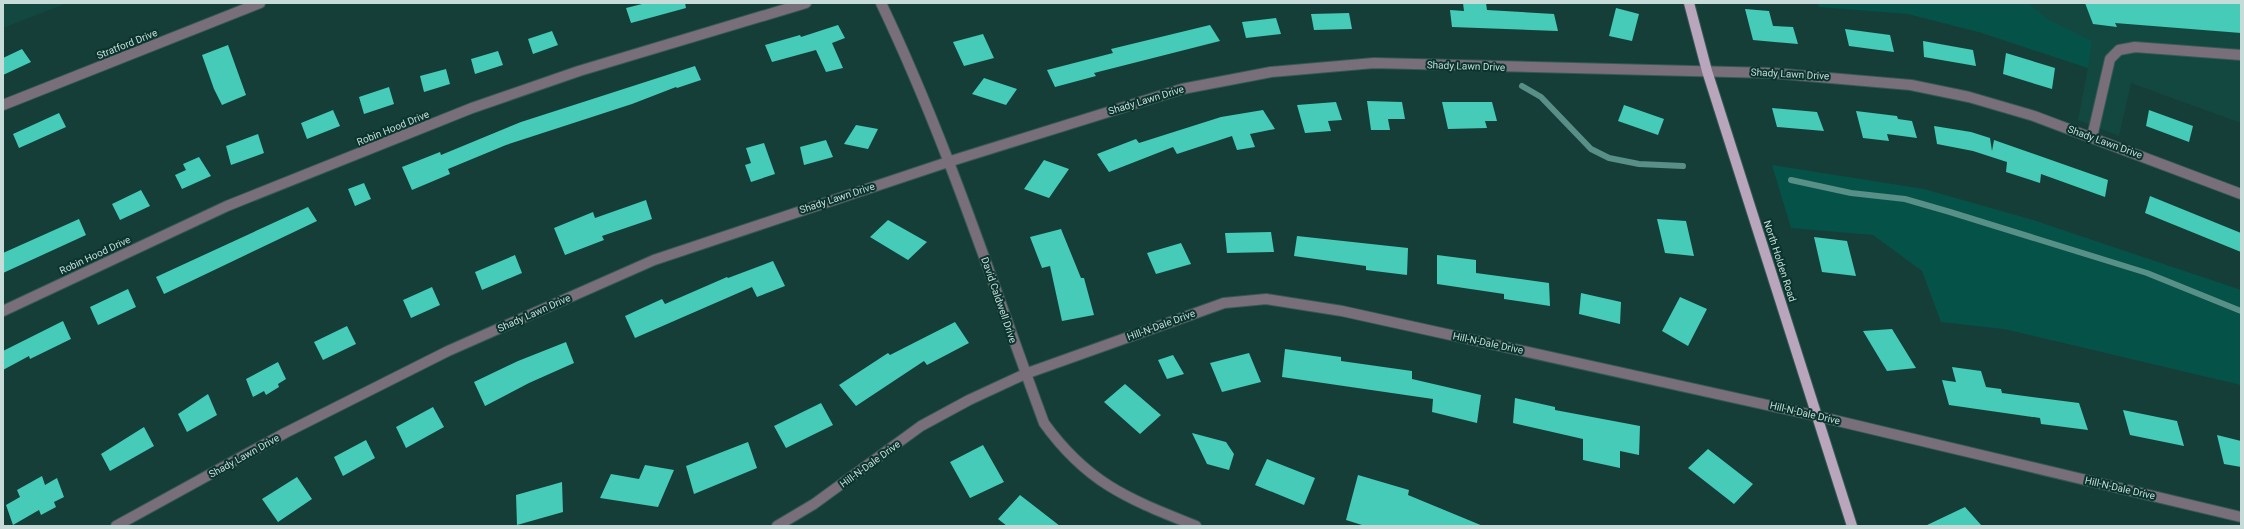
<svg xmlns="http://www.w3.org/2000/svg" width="2244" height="529" font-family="Roboto,sans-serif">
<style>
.built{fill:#134840}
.green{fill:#055249}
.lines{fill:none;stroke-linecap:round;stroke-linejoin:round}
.stream{stroke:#588f87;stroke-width:6}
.building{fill:#45cbb8}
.minor-casing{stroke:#365a55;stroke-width:12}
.major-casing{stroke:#365a55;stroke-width:12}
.minor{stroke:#786f7a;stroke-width:10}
.major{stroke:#b9a6bd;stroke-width:10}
.labels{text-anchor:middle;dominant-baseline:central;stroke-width:4;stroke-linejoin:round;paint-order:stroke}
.street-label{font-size:10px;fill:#c7dcd8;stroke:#0a342e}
</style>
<rect width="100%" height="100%" fill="#163e38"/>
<path class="built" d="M3 3H67L3 28Z
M1979 3H2241V123L2131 83 2119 136 2078 120 2088 68 1982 33Z"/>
<path class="green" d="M1817 3H2028L2049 20 2092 41 2088 68 1982 33 1908 14 1819 7Z
M1772 165 1924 189 2033 220 2241 290V385L2004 329 1941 322 1922 271 1873 235 1791 228Z"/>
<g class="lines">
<path class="stream" d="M1522 86 1541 97 1591 149 1609 158 1639 164 1683 166
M1791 180 1851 193 1905 199 1950 212 2147 273 2241 311"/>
</g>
<path class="building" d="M646 3H685L686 8 631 23 626 8Z
M1463 3H1486L1487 10 1554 14 1558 31 1452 27 1450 10 1464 11Z
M2085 3H2241V33L2115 23 2117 27 2093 24Z
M1616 8 1639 14 1632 41 1609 36Z
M1745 9 1769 11 1773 26 1793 27 1798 44 1753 40Z
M1349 13 1352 29 1314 30 1311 14Z
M1276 18 1281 34 1246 38 1242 22Z
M838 25 845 38 832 43 843 68 826 72 816 50 772 62 765 45 800 35 801 37Z
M1210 25 1220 41 1094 73 1096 76 1055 87 1047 70 1113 53 1111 49Z
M1845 29 1890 35 1894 52 1849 46Z
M552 31 558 45 533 54 528 39Z
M983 34 994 58 964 66 953 42Z
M1923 41 1973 50 1976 66 1924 57Z
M228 45 246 95 222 105 214 89 202 55Z
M22 49 31 62 3 75V58Z
M498 51 503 65 475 74 471 59Z
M2006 53 2055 68 2052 89 2003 74Z
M695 66 701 80 677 88 676 87 632 104 506 145 448 169 450 174 412 190 402 167 440 152 441 155 521 122Z
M446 69 450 84 424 92 420 76Z
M984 78 1017 89 1006 105 972 94Z
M389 87 394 104 364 114 359 97Z
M1367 101 1402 102 1405 119H1388L1390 130H1371Z
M1336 102 1342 120 1328 121 1331 131 1305 133 1297 105Z
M1442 102H1492L1497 121H1485L1487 128 1448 129Z
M1624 105 1664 119 1658 135 1618 121Z
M1772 108 1817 112 1824 131 1777 127Z
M333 110 340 126 307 139 301 123Z
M1263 110 1275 129 1250 134 1255 147 1237 150 1232 136 1177 154 1173 147 1109 172 1097 154 1136 139 1139 143 1221 117Z
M2149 110 2193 126 2189 142 2146 126Z
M1856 111 1897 116 1898 119 1912 121 1917 138 1887 134 1889 141 1863 138Z
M59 113 66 127 19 148 13 134Z
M856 125 878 129 868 149 844 144Z
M1934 126 1971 132 1990 138 1992 151 1994 140 2108 180 2105 197 2041 174 2040 183 2006 172 2007 162 1973 151 1937 144Z
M258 134 264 153 231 165 226 146Z
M826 140 833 157 804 165 800 147Z
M764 143 775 174 751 182 745 165 751 163 746 148Z
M199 157 211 176 182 189 175 175 186 170 183 164Z
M1044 160 1069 169 1049 198 1024 189Z
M364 183 371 199 355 206 348 189Z
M141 190 150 206 120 220 112 204Z
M2150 196 2241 233V252L2145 213Z
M646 200 652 219 602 236 604 240 565 255 554 228 593 212 595 218Z
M308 207 317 221 164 294 156 277Z
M79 219 86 235 3 273V253Z
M1657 219 1686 221 1694 256 1665 253Z
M888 220 927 242 908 260 870 237Z
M1061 229 1081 278H1084L1094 315 1062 321 1050 266 1042 268 1030 237Z
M1271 232 1274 252 1227 253 1225 233Z
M1297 236 1408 248 1407 275 1366 270V266L1294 256Z
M1814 237 1847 241 1856 276 1822 272Z
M1181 243 1191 264 1156 274 1147 253Z
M515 255 522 273 482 290 475 272Z
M1437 255 1476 260V273L1549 283 1550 306 1504 299V294L1437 284Z
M773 261 785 286 757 297 752 287 635 338 625 316 662 299 665 304 727 277 728 278Z
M432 287 440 305 411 318 403 300Z
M128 289 136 307 98 325 90 307Z
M1581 293 1621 302 1620 324 1579 314Z
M1680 297 1707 309 1688 346 1662 331Z
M63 321 71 339 30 359 29 356 3 370V351Z
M955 322 969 343 927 365 924 361 856 406 839 385 888 353 890 355Z
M347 326 356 344 323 360 314 342Z
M1892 329 1916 368 1887 371 1863 331Z
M566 342 574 363 529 383 485 406 474 382 518 361Z
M1285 349 1341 357V361L1412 371V379L1481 395 1477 423 1432 412 1433 399 1282 377Z
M1249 353 1261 382 1222 392 1210 363Z
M1173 355 1184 374 1167 379 1158 360Z
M278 362 286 379 278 384 279 387 266 395 264 391 253 397 246 379Z
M1952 367 1981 371 1986 387 2001 389 2002 393 2079 403 2088 430 2041 424 2040 418 1949 405 1942 380 1956 382Z
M1125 384 1161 415 1140 434 1104 402Z
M208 394 217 415 187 432 178 414Z
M1515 398 1555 407V410L1640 426 1639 455 1620 451V468L1583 460V439L1513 423Z
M821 403 833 425 786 448 774 426Z
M433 407 444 427 406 448 396 427Z
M2123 410 2177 421 2184 446 2130 435Z
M144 427 154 446 110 471 101 454Z
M1192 433 1226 442 1234 454 1229 470 1207 464Z
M2217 435 2241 441V467L2224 464Z
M366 440 375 458 343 476 334 457Z
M748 442 757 468 694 494 686 466Z
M983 445 1004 482 970 498 950 462Z
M1708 449 1753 484 1734 504 1688 468Z
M1267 459 1315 478 1304 505 1255 485Z
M645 465 674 470 658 507 600 498 611 474 639 479Z
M1358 475 1409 490 1408 495 1483 526H1365L1346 520Z
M42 476 45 485 57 478 64 497 54 502 56 507 41 515 39 510 13 525 6 505 20 497 17 490Z
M297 477 312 499 278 522 262 499Z
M562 482 563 512 517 525 516 495Z
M1020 495 1060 526H1007L998 519Z
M1965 507 1982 526H1925Z"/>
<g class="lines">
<g class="minor-casing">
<path id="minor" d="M881 3C946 139 992 282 1044 423 1088 484 1129 499 1196 526
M3 105 260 3
M2092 137 2110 59 2119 50 2135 47 2241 55
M3 311 227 206 472 108 579 71 806 3
M116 526 285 433 448 351 654 260 951 161 1182 89 1271 72 1374 63 1771 73 1911 85 1969 97 2034 116 2241 194
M777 526 814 504 921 426 969 400 1025 374 1224 303 1266 299 1342 311 1817 416 2241 517"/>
</g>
<g class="major-casing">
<path id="major" d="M1689 3 1707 71 1852 526"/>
</g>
<use href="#minor" class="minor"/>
<use href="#major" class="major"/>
</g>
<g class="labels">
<g class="street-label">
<text transform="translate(127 44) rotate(-22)">Stratford Drive</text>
<text transform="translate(1466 66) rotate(2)">Shady Lawn Drive</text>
<text transform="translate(1790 74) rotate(3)">Shady Lawn Drive</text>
<text transform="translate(1146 100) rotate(-17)">Shady Lawn Drive</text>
<text transform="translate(393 128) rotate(-22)">Robin Hood Drive</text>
<text transform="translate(2105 142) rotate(20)">Shady Lawn Drive</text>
<text transform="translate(837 198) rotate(-18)">Shady Lawn Drive</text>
<text transform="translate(95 255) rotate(-25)">Robin Hood Drive</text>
<text transform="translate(1780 261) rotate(72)">North Holden Road</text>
<text transform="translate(999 300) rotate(71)">David Caldwell Drive</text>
<text transform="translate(534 313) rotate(-24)">Shady Lawn Drive</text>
<text transform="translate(1161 325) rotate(-20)">Hill-N-Dale Drive</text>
<text transform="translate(1488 343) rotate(12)">Hill-N-Dale Drive</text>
<text transform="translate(1805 413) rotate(13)">Hill-N-Dale Drive</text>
<text transform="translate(244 456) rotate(-29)">Shady Lawn Drive</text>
<text transform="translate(870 464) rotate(-36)">Hill-N-Dale Drive</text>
<text transform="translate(2120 488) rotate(13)">Hill-N-Dale Drive</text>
</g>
</g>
<rect width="2244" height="529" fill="none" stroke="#c7dcd8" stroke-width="8"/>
</svg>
